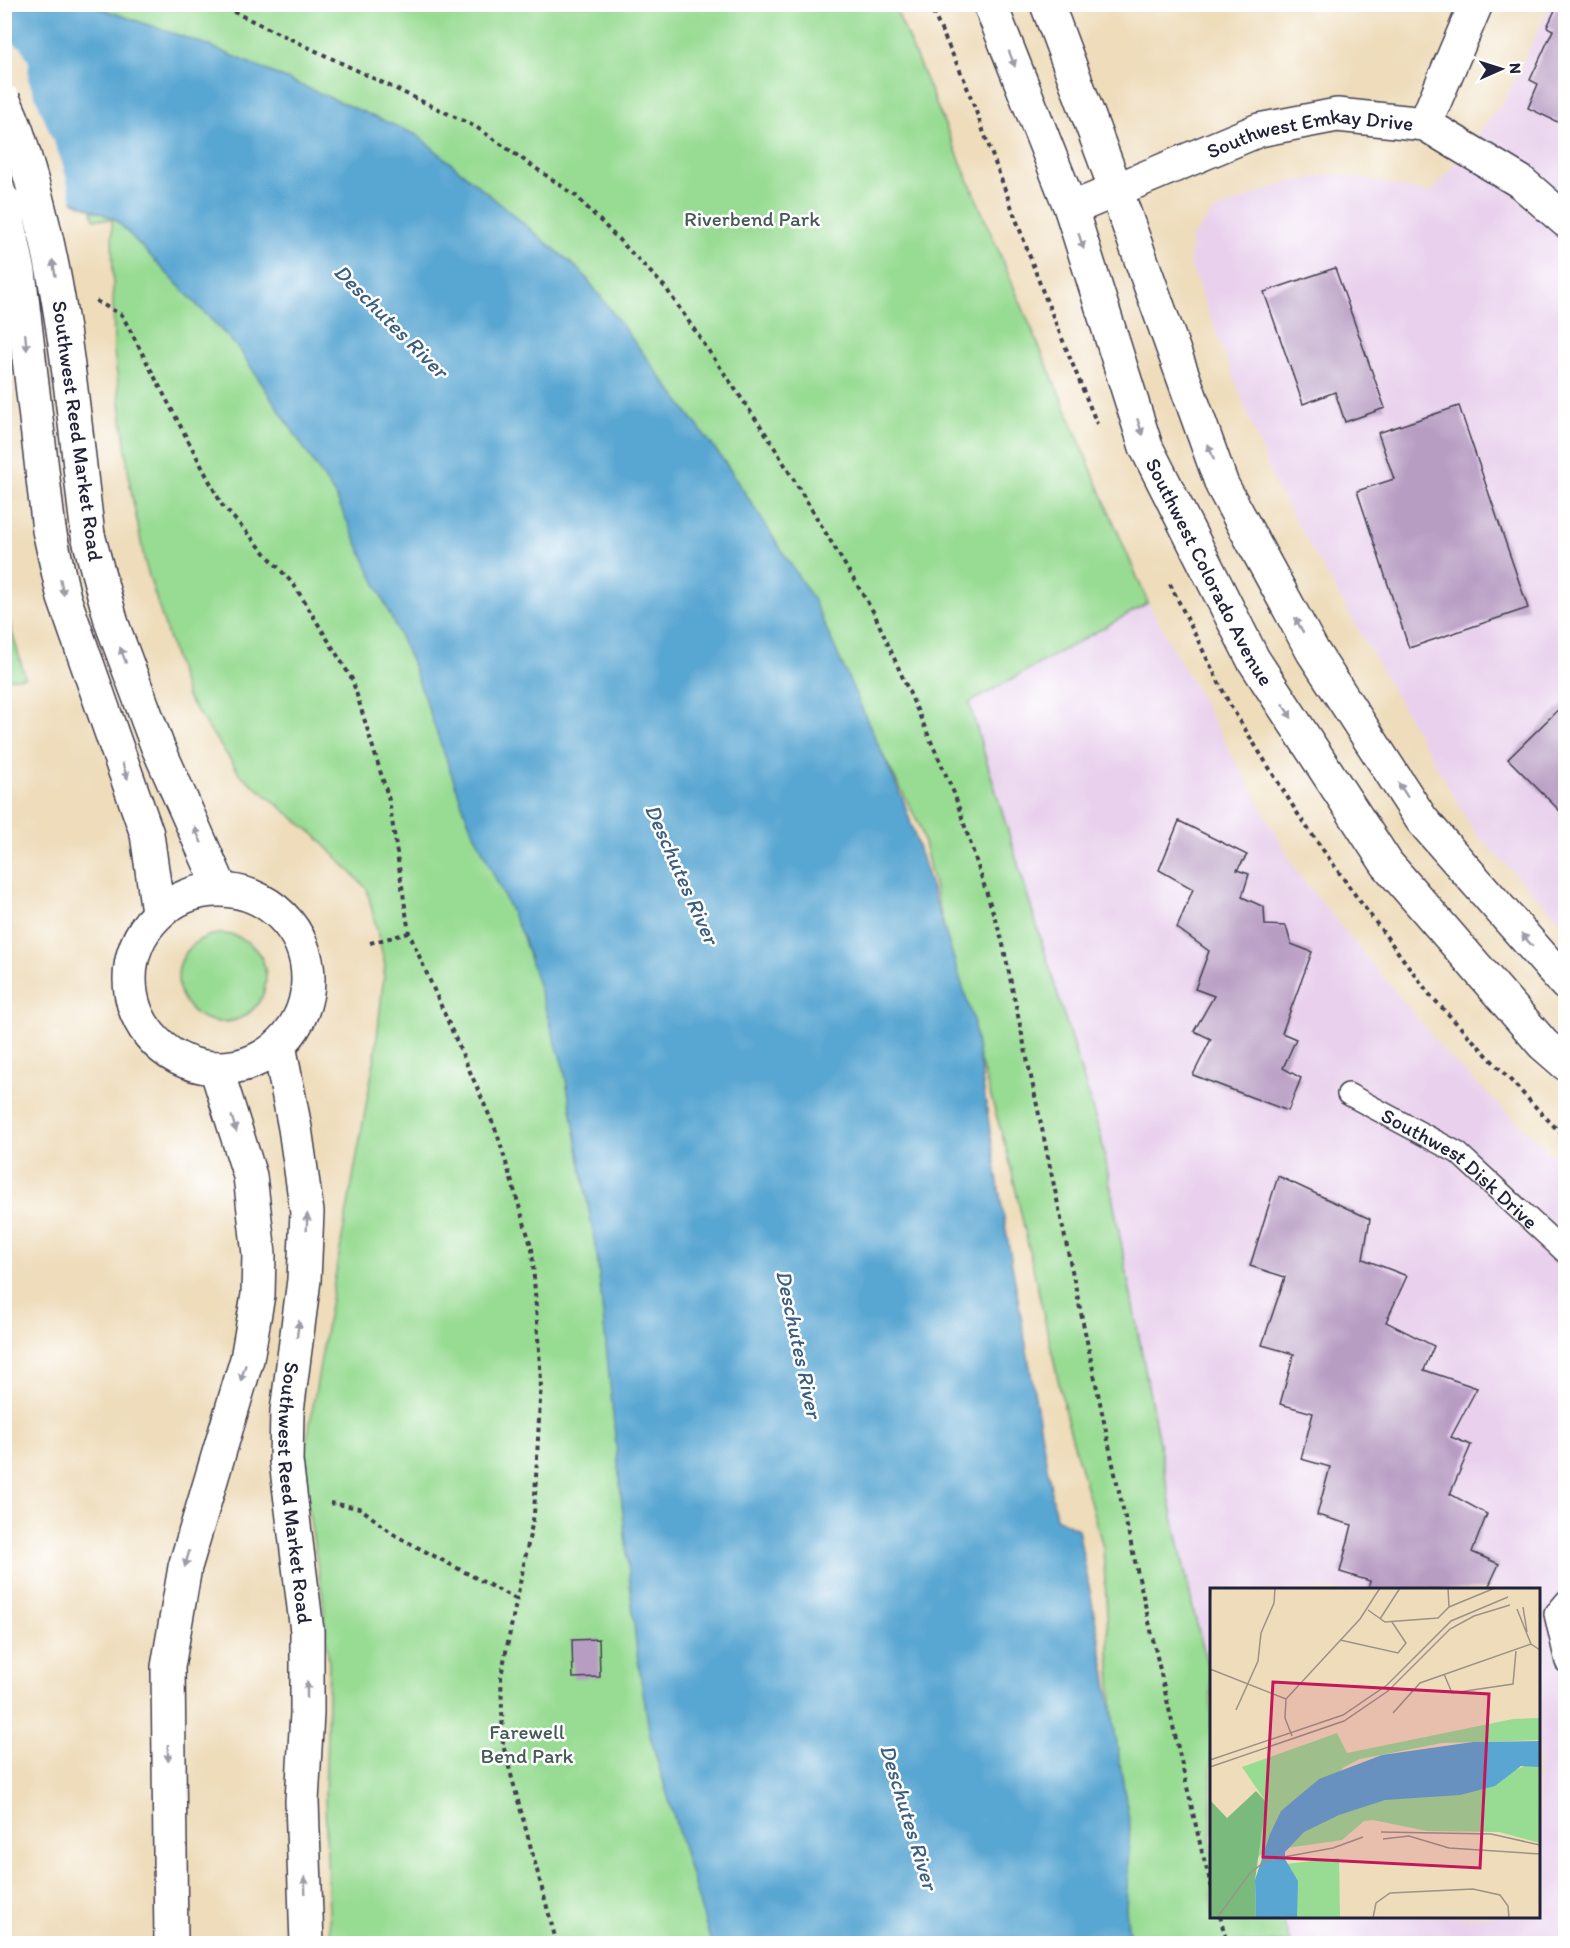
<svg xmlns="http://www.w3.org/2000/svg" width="1570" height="1948" font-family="Itim,sans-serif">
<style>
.built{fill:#e9d1ed}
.green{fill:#98db93;stroke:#5d7e67;stroke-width:1.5}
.water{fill:#59a6d2;stroke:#3e6486;stroke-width:1.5}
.pier{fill:#eedcba}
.building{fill:#b89dc3}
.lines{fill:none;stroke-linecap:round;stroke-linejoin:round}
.service-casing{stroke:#413e4e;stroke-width:24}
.minor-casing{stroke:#413e4e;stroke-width:36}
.secondary-casing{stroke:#413e4e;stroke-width:36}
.path{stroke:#413e4e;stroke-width:4;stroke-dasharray:4.5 4.5;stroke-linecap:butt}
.service{stroke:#fff;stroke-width:21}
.minor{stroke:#fff;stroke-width:33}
.secondary{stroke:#fff;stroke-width:33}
.secondary-bridge-casing{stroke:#413e4e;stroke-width:36;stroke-linecap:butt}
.secondary-bridge{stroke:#fff;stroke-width:33}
.oneway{fill:#9c9ca7}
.labels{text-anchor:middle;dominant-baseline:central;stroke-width:5;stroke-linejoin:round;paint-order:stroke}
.street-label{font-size:21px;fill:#22223b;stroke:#fff}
.park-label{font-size:21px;fill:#455a55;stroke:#fff}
.water-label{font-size:22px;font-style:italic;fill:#3b5d7f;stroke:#fff}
.inset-road{fill:none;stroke:#9c9287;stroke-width:1.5}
.view{fill:#c2185b;fill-opacity:0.15;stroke:#c2185b;stroke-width:3}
.inset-edge{fill:none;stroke:#22223b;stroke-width:3}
</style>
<rect width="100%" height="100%" fill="#fff"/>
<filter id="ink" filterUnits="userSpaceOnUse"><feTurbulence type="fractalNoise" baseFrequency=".0167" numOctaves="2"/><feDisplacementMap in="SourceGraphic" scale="12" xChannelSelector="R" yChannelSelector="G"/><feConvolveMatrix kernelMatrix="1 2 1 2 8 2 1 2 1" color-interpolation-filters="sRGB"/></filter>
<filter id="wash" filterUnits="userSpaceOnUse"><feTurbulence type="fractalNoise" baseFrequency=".008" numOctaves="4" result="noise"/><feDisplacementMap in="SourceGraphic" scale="24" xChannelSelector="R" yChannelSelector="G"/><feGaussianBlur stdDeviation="1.35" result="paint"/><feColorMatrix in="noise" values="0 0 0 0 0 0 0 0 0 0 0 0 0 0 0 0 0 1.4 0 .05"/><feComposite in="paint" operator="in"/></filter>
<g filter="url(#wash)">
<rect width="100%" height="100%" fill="#eedcba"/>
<path class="built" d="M1550 5H1565V925L1475 833 1275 485 1190 264 1191 239 1214 211 1285 183 1338 174 1431 193 1506 98Z
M1148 603 1298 874 1450 1058 1565 1167V1943H1290L1282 1917 1538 1916V1590H1212L1211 1679 1194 1613 1173 1517 1101 1137 969 702Z"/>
<path class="green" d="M15 5H894L1148 603 969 703 1101 1137 1173 1517 1194 1613 1211 1679 1212 1916 1282 1917 1290 1943H1126L1103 1547 1067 1420 1008 1155 957 982 920 826 846 684Z
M90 203 192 227 519 823 768 1943H330L325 1799 329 1664 323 1599 308 1507 305 1453 330 1305 375 1056 385 965 367 889 316 836 240 774 187 697 145 563 130 485 114 351 112 220 94 219Z
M4 604 6 611 25 677 5 679Z
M178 978a44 44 0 1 1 88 0a44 44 0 1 1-88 0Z"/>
<path class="water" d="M4 5H91L210 46 417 135 582 272 727 465 813 599 904 802 973 1019 999 1189 1056 1518 1078 1529 1105 1669 1130 1826 1126 1909 1130 1943H711L650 1736 637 1654 597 1256 564 1069 523 937 467 818 412 663 336 497 239 349 116 220 52 192 5 194Z"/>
<path class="pier" d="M5 33 9 41 21 47 29 62 28 79 63 165 73 205 51 195 4 197Z"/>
<g id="blocks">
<path class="building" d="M1558 4H1566V126L1528 108 1538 84 1530 80 1553 30 1547 27Z
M1335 268 1385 408 1345 422 1335 392 1303 404 1264 292Z
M1459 406 1528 608 1409 648 1357 491 1394 479 1378 433Z
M1566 702V817L1508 759Z
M1179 821 1247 855 1237 870 1249 874 1242 897 1264 907 1265 925 1286 926 1291 944 1312 952 1282 1033 1296 1039 1283 1068 1301 1078 1288 1111 1193 1075 1211 1039 1194 1031 1214 996 1195 989 1209 951 1177 928 1193 889 1159 870Z
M1278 1176 1370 1219 1363 1259 1407 1276 1386 1322 1434 1346 1424 1370 1477 1388 1451 1437 1471 1445 1450 1494 1487 1514 1472 1552 1499 1564 1487 1590H1368L1370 1581 1340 1572 1352 1525 1317 1515 1330 1467 1301 1459 1313 1413 1280 1404 1294 1354 1262 1345 1285 1277 1250 1266Z
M599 1639 600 1677 573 1678 572 1640Z"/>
</g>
</g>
<g filter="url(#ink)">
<use href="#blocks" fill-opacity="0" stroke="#413e4e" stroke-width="1.5"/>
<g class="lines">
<g class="service-casing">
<g id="service">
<path id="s1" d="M1348 1094 1458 1153 1566 1253"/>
<path d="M1566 1601 1555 1614 1566 1662"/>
</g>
</g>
<g class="minor-casing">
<g id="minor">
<path d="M1425 124 1476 4"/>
<path id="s2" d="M1071 209 1259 130 1337 115 1425 124 1521 182 1566 221"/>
</g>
</g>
<g class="secondary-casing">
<g id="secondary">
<path id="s3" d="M990 4 1071 209 1146 447 1253 659 1387 864 1543 1044 1566 1064"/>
<path d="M1047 4 1116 190 1222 485 1313 652 1422 820 1566 984"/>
<path d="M49 530 64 598 147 834 158 912"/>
<path d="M88 535 112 624 157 745 221 889"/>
<circle cx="219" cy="979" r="89"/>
<path id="s4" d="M279 1045 295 1128 307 1212 304 1280 287 1411 286 1461 307 1631V1713L302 1801 307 1944"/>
<path d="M171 1944 168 1667 185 1567 247 1359 258 1295 259 1254 250 1176 216 1068"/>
</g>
</g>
<path class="path" d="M217 4 476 127 576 196 665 287 768 437 874 613 954 793 1002 940 1117 1483 1202 1852 1212 1888
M929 4 964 79 1043 292 1097 424
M96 301 122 315 222 505 294 585 352 679 389 800 409 933 497 1133 532 1249 541 1381 534 1515 501 1676 503 1745 557 1944
M1170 584 1230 705 1301 819 1353 892 1430 995 1566 1139
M370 943 409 933
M330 1503 360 1508 396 1536 516 1599
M1220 1916 1227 1944"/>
<use href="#service" class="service"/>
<use href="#minor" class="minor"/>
<use href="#secondary" class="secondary"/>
<g class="secondary-bridge-casing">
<path id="secondary-bridge" d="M4 101C17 126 23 152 31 179 65 294 73 415 88 535
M4 201 19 272 49 530"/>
</g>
<use href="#secondary-bridge" class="secondary-bridge"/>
</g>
<defs><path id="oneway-solid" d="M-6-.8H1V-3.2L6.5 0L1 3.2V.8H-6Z" transform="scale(1.5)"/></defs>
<g class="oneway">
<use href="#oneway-solid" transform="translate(1012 59) rotate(69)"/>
<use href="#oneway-solid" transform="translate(1081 241) rotate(72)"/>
<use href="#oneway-solid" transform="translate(54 268) rotate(-100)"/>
<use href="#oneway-solid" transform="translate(26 342) rotate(84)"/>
<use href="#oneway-solid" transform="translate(1140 427) rotate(72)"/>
<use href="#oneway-solid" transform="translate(1211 452) rotate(-110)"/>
<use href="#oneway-solid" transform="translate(62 587) rotate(78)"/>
<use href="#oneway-solid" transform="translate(1299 625) rotate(-119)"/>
<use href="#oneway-solid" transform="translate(123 655) rotate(-111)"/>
<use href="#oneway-solid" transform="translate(1287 711) rotate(57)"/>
<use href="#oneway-solid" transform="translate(125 771) rotate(71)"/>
<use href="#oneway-solid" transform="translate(1403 790) rotate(-123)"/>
<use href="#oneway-solid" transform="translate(198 835) rotate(-114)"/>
<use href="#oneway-solid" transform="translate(1527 940) rotate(-131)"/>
<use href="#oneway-solid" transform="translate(234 1124) rotate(73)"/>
<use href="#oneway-solid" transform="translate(307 1222) rotate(-88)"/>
<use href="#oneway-solid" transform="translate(298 1329) rotate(-83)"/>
<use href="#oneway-solid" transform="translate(243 1373) rotate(107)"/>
<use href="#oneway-solid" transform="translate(187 1559) rotate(106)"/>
<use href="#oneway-solid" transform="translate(307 1690) rotate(-90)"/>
<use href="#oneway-solid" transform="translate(168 1753) rotate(89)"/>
<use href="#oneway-solid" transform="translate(305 1885) rotate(-92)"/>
</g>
</g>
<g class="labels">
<g class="street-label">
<text stroke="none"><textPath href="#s2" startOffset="254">Southwest Emkay Drive</textPath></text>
<text transform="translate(78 431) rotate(82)">Southwest Reed Market Road</text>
<text stroke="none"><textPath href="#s3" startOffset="610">Southwest Colorado Avenue</textPath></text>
<text stroke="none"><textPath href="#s1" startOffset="135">Southwest Disk Drive</textPath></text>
<text stroke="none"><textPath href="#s4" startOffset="452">Southwest Reed Market Road</textPath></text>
</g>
<g class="park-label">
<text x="752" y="218">Riverbend Park</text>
<text x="527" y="1731">Farewell<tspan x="527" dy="24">Bend Park</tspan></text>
</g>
<g class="water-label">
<text transform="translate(391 321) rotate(45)">Deschutes River</text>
<text transform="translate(682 874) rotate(66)">Deschutes River</text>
<text transform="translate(799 1344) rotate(78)">Deschutes River</text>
<text transform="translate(909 1817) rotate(73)">Deschutes River</text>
</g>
</g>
<g transform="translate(1210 1588)">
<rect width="330" height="330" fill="#eedcba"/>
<path d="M330 130V152L232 155 150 171 134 179 43 275 56 214 32 179 127 145 137 165 303 131ZM319 176H330V255L289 244 217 243 163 232 154 233 132 252 77 260 80 249 148 216 288 190ZM129 270 130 330H76V276Z" fill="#98db93"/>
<path d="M46 203 56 214 45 292 46 330H0V212L17 230Z" fill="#7abb7d"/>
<path d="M330 153V179L311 178 285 198 250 207 175 212 129 227 94 244 75 264V271L88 293 87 330H46L45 292 60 246 71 223 109 191 172 167 263 154Z" fill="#59a6d2"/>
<path class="inset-road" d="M238 0 239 19M0 19 1 0M313 19 317 44M307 21 321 56 330 62M158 22 175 34 228 30 239 19 285 0M170 31 190 0M130 52 188 65 196 55 182 34M0 81 76 111M234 86 242 105 303 96 306 63M26 122 48 73 51 45 64 15 65 0M183 125 210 95 321 56M82 148 75 130 76 111 150 31 170 0M0 172 133 127 177 97 241 33 298 9M0 179 134 133 178 103 240 41 264 28 300 17M171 244 281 246 330 257M173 251 199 248 239 260 330 266M7 330 40 285 57 272 123 260 153 249M163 330 166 315 180 305 263 301 290 307 298 318 299 330"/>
<path class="view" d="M63 94 279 106 270 280 53 269Z"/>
<rect width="330" height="330" class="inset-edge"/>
</g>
<rect width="1570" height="1948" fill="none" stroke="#fff" stroke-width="24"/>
<g transform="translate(1501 69) rotate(87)" stroke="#ffffff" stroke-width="4.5" paint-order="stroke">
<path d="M0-4.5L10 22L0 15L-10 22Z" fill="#22223b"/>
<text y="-9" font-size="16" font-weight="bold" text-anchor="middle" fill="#22223b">N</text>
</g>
</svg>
